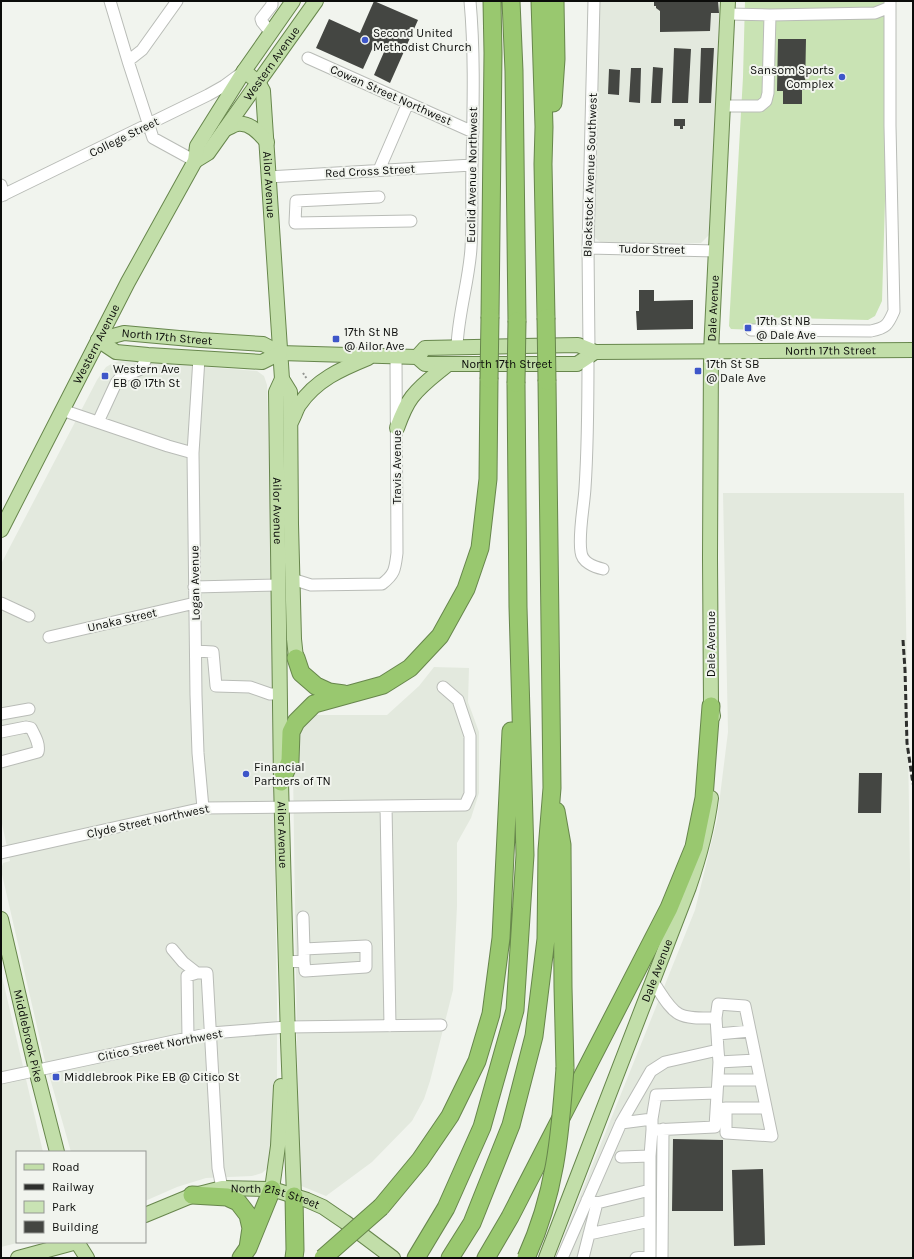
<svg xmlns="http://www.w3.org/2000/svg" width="914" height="1259" font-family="Karla,sans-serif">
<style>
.built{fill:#e3e9de}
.green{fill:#c9e3b4}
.building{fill:#444642}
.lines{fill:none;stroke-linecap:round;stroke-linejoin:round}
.minor-casing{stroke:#b9bcb7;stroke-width:13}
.major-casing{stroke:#67864c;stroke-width:16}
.highway-casing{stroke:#67864c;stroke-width:19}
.path{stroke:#949692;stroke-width:2;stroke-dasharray:2 2;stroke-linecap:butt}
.minor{stroke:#fff;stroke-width:11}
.major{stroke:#c2dea9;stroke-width:14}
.highway{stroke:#99c86f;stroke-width:17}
.rail{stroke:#2e2f2d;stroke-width:3;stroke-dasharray:6 3;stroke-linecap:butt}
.highway-bridge-casing{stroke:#67864c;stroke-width:19;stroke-linecap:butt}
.highway-bridge{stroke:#99c86f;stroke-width:17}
.poi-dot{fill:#3e56c9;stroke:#f1f4ee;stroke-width:1.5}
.labels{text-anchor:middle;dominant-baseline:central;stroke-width:4;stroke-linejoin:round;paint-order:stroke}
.poi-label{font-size:12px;fill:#0b0c0a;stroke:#f1f4ee;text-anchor:start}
.street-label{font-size:12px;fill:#0b0c0a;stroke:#f1f4ee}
</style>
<rect width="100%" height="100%" fill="#f1f4ee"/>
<path class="built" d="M599 1H721L710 234 701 243 612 244 602 243 595 238 593 233Z
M123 360 257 371 264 376 267 385 271 530 274 820 277 1002V1116L270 1166 262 1173 252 1176 206 1178 177 1187 145 1201V1152H71L44 1057 1 870 3 863 10 861 1 819V564L97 380 106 367 113 363Z
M723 493H904L913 1059V1258H555L695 910 717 820 728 732Z
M434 667 469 668 468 702 479 732V793L471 818 457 843V906L453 990 430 1081 424 1099 412 1121 372 1162 326 1196 299 1185 293 769 301 723 310 715H387L419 686Z
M1 972 43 1152H17V1242H21L1 1247Z"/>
<path class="green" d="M745 1H891L882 301 875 316 868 320 757 317 756 330 731 329 729 326 743 77Z"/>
<path class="building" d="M374 1 418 20 390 83 374 75 384 52 373 47 363 69 316 48 329 19 360 33Z
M654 1H718L719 13H711L710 31 660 32V11L656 8V6H654Z
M778 39H806L805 90H802V104H783V91H777Z
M674 48 691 49 688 103H672Z
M701 48H714L711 103H699Z
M653 67 663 68 661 103H651Z
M631 68H641L640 103 629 102Z
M609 69 620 70 619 95 608 94Z
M674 119H685V126H683V129H680V126H674Z
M639 290H654V301L693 300V329L637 330 636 311H639Z
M859 773H882L881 813H858Z
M673 1139 723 1140V1211H672Z
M763 1169 765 1245 734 1246 732 1170Z"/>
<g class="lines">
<g class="minor-casing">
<path id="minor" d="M110 1 128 61 153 138 195 161
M770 15 875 13 890 7
M271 33 262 22 261 19 272 5V1
M308 58 473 132
M128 61 142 50 177 1
M724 106H760L766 101 768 93 770 15 728 14
M379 170 408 103
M268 177 472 165
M1 185 4 195
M1 196 208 95 224 86 239 75
M379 197 296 201 295 223 411 221
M588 248 716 251
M751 330 871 331C886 328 888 325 894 311L890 126V1
M457 347C458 314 469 281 471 248 473 220 471 193 472 165 473 111 475 56 470 1
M589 349 588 248 594 1
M588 357C588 400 588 444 585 488 584 506 578 535 581 552 582 562 594 567 603 569
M199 358 193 453 196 695 198 753 203 808
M62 410 168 446 193 453
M98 422 116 383 120 378 141 369 148 355
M292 579 311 585 382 584C395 574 395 569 397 553L396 357
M194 587 278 585
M1 603 29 616
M49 637 195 603
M196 651 213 652 216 686 250 687 270 694H279
M1 714 29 709
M1 732 26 727 31 728C35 736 40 744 38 752L1 762
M386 806 390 1026
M1 853 203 808 465 805 470 794V736L458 700 443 687
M303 917 304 949
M172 949 183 962 197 973
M286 962 304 961V949L366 946V967L305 971 304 961
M716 1018 718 1004 745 1006 772 1136 726 1133V1108L717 1109
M718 1034 750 1031
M188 1037 187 976 197 973H207L218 1168 222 1188
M719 1062 756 1060
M1 1078 211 1033 287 1027 441 1025
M718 1080H760
M726 1108H766
M652 1119 656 1095 717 1093
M621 1123 652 1119V1130L715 1127 719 1062 718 1050
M621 1157 650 1156
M597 1203 650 1190
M589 1234 650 1221
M562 1258 621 1123 651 1071 665 1062 718 1050 716 1018C705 1018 688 1019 679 1014 668 1008 660 991 653 982
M583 1258 597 1203 587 1200
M636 1258 650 1256V1156L652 1130
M662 1258 663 1129"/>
</g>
<g class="major-casing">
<g id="major">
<path id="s1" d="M244 71 258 82 263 91 282 379 290 392 291 524 294 639 296 658"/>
<path d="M225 129C229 128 233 125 237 124 250 122 259 133 267 142"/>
<path id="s2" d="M195 161 208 153 316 1"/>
<path id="s3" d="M98 340 124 333 201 340 263 344 280 353 417 357 425 364H577L595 352"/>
<path d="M98 340 116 352 148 355 262 362 280 353"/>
<path id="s4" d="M417 357 425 348 578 345 595 352 913 350"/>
<path id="s5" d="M282 379 276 392 281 782 288 1040 294 1196"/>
<path d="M291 422C294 417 296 410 299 405 316 380 341 369 368 358"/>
<path d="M397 428C401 417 405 406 412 397 422 384 435 375 447 365"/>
<path id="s6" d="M1 530 128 282 195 161 197 146 244 71 293 1"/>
<path id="s7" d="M713 716 711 706 710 558 711 352 728 1"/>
<path id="s8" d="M1 919 36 1070 57 1152"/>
<path d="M272 1189 278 1146 281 1086"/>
<path id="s9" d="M145 1215 191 1196 222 1188 272 1189 307 1200 323 1207 345 1222 393 1258"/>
<path d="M77 1242 87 1258"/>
<path d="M18 1258 77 1242"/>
<path id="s10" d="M546 1258 689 887C699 858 707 829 711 798"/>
</g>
</g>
<g class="highway-casing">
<path id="highway" d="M511 1 514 71 517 321
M540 1 544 127 543 164 546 318
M553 103 556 59 555 1
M490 317 493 53 492 1
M296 658 301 673 316 686 329 692 344 694
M281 782 290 761 291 732 296 722 314 704 383 685 410 668 440 636 466 589 480 548 488 479 489 379
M556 811 562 845 563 987 565 1068
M192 1195 227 1197 238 1202 248 1215 251 1228 248 1248
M294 1196 295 1250 294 1258
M381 1207 420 1160 450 1116 477 1061 491 1014 501 938 511 731
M241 1258 248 1248 272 1189
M416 1258 446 1208 482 1127 515 1010 525 855 518 607 516 383
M450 1258 472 1223 511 1125 534 1036 546 939 547 850 552 788 547 381
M486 1258 510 1217 669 908 694 847 704 798 711 706"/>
</g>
<path class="path" d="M303 373 307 379"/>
<use href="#minor" class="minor"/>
<use href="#major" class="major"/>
<use href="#highway" class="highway"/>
<path class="rail" d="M903 640 905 670 907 743 913 784"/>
<g class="highway-bridge-casing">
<path id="highway-bridge" d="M546 318 547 381
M489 379 490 317
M516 383 517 321
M323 1258 381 1207
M526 1258C555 1194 560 1138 565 1068"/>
</g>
<use href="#highway-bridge" class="highway-bridge"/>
</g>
<g class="poi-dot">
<circle cx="365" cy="40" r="4"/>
<circle cx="842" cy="77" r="4"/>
<rect x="744" y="324" width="8" height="8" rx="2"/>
<rect x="332" y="335" width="8" height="8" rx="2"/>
<rect x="694" y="367" width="8" height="8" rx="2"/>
<rect x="101" y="372" width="8" height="8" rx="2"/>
<circle cx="246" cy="774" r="4"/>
<rect x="52" y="1073" width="8" height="8" rx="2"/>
</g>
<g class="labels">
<g class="poi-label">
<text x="373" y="33">Second United<tspan x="373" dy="14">Methodist Church</tspan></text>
<text x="834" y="70" text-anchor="end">Sansom Sports<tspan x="834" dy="14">Complex</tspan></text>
<text x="756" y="321">17th St NB<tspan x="756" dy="14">@ Dale Ave</tspan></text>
<text x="344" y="332">17th St NB<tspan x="344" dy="14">@ Ailor Ave</tspan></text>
<text x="706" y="364">17th St SB<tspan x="706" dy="14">@ Dale Ave</tspan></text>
<text x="113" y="369">Western Ave<tspan x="113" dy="14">EB @ 17th St</tspan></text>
<text x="254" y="767">Financial<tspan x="254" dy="14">Partners of TN</tspan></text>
<text x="64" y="1077">Middlebrook Pike EB @ Citico St</text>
</g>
<g class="street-label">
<text stroke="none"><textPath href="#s2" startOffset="125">Western Avenue</textPath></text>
<text transform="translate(391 95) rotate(24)">Cowan Street Northwest</text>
<text transform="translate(124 137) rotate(-26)">College Street</text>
<text transform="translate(370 171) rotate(-3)">Red Cross Street</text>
<text transform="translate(472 175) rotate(-89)">Euclid Avenue Northwest</text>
<text transform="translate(590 175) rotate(-88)">Blackstock Avenue Southwest</text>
<text stroke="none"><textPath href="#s1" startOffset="122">Ailor Avenue</textPath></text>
<text transform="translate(652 249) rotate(1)">Tudor Street</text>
<text stroke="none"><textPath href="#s7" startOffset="408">Dale Avenue</textPath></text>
<text stroke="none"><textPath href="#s3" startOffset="70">North 17th Street</textPath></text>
<text stroke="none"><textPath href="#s6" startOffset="209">Western Avenue</textPath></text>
<text stroke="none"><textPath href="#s4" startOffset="419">North 17th Street</textPath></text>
<text stroke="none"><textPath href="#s3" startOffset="415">North 17th Street</textPath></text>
<text transform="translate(397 467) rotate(-90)">Travis Avenue</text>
<text stroke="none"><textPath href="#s5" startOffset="133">Ailor Avenue</textPath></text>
<text transform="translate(195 583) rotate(-91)">Logan Avenue</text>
<text transform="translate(122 620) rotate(-13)">Unaka Street</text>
<text transform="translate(711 644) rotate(-90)">Dale Avenue</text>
<text transform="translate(148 821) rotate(-12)">Clyde Street Northwest</text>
<text stroke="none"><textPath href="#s5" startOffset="457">Ailor Avenue</textPath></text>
<text stroke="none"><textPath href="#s10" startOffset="308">Dale Avenue</textPath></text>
<text stroke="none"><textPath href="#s8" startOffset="120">Middlebrook Pike</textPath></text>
<text transform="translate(160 1045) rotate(-11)">Citico Street Northwest</text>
<text stroke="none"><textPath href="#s9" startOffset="136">North 21st Street</textPath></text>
</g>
</g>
<rect width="914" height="1259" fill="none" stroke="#0b0c0a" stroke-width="4"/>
<rect x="16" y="1151" width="130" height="92" fill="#f1f4ee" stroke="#959793"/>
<rect x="24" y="1164" width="20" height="6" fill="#c2dea9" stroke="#959793"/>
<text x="52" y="1171" font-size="12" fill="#0b0c0a">Road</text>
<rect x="24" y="1184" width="20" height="6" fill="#2e2f2d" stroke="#959793"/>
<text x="52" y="1191" font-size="12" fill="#0b0c0a">Railway</text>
<rect x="24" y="1201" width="20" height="12" fill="#c9e3b4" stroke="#959793"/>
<text x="52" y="1211" font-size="12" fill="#0b0c0a">Park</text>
<rect x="24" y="1221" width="20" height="12" fill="#444642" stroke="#959793"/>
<text x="52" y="1231" font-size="12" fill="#0b0c0a">Building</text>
</svg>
